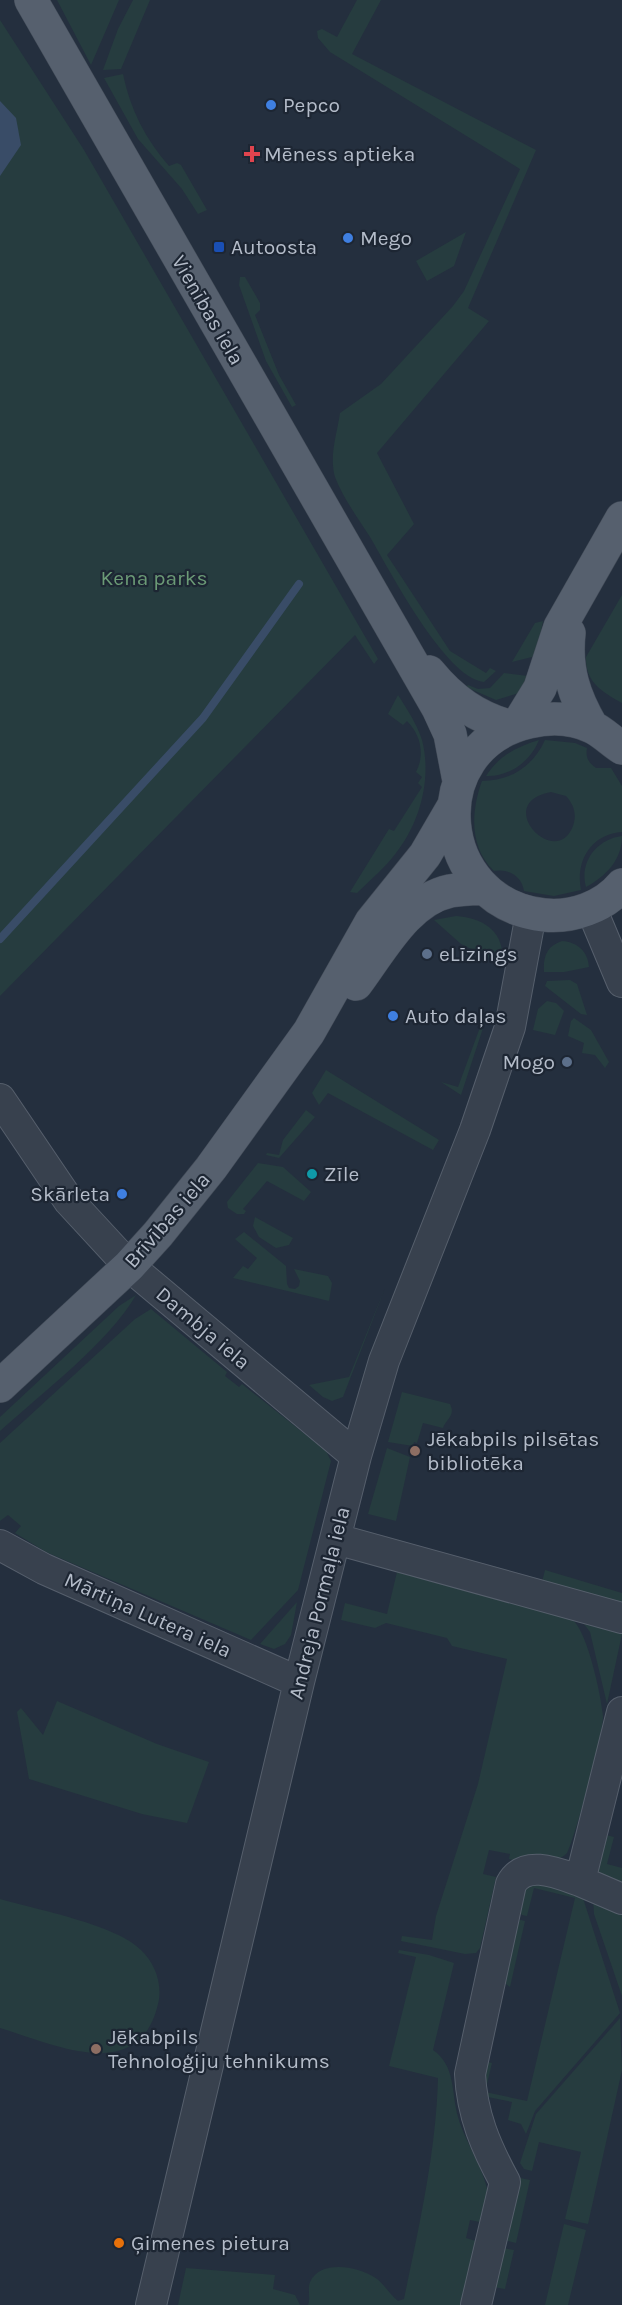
<svg xmlns="http://www.w3.org/2000/svg" width="622" height="2305" font-family="Karla,sans-serif">
<style>
.green{fill:#263c3f;fill-rule:evenodd}
.water{fill:#394c67}
.lines{fill:none;stroke-linecap:round;stroke-linejoin:round}
.stream{stroke:#394c67;stroke-width:8}
.minor-casing{stroke:#565f6c;stroke-width:32}
.major-casing{stroke:#414a57;stroke-width:34}
.minor{stroke:#38414e;stroke-width:30}
.major{stroke:#56606e;stroke-width:33}
.shop-dot{fill:#3f7fe0;stroke:#1d2633;stroke-width:2}
.health-dot{fill:#e0444e;stroke:#1d2633;stroke-width:2}
.transit-dot{fill:#1a4fb4;stroke:#1d2633;stroke-width:2}
.service-dot{fill:#5c6f8a;stroke:#1d2633;stroke-width:2}
.culture-dot{fill:#0f9aa8;stroke:#1d2633;stroke-width:2}
.education-dot{fill:#8d6e63;stroke:#1d2633;stroke-width:2}
.food-dot{fill:#e8710a;stroke:#1d2633;stroke-width:2}
.labels{text-anchor:middle;dominant-baseline:central;stroke-width:4.5;stroke-linejoin:round;paint-order:stroke}
.poi-label{font-size:21px;fill:#b4bcc9;stroke:#1d2633;text-anchor:start}
.street-label{font-size:21px;fill:#b4bcc9;stroke:#1d2633}
.park-label{font-size:21px;fill:#6b9a76;stroke:#1d2633}
</style>
<rect width="100%" height="100%" fill="#242f3e"/>
<path class="green" d="M57 0H119L91 65Z
M133 0H150L121 69 103 70 118 29Z
M357 0H381L352 54 536 150 468 308 489 321 377 453 414 524 387 555 450 651 486 673 490 668 496 671 484 682C445 678 389 569 370 537 358 518 343 498 335 477 329 456 337 434 340 413L381 384 453 306 464 291 520 169 330 52 318 38 317 31 322 29 337 37Z
M0 20 84 150 378 659 374 664 355 635 0 996Z
M123 74C130 109 146 140 169 166L177 163 181 165 207 210 198 214 182 189 138 139 104 78Z
M466 232 454 266 427 281 416 261Z
M240 277H245L260 303V310L255 315 279 375 296 405 292 407 266 361 239 285Z
M622 595V703C602 692 585 682 586 657Z
M543 621 536 656 512 662 535 623Z
M504 673 528 676 519 693 496 700 466 687 468 685 478 689 490 688Z
M398 695C407 709 417 724 422 740 432 778 420 823 396 853 385 868 370 880 357 893L350 892 389 829 394 831 422 787 418 783 422 777 416 772C425 755 421 735 407 721L403 725 388 714Z
M539 740C530 762 509 777 486 776 499 756 516 747 539 740Z
M545 740 575 743 587 748C585 758 589 763 596 768H611L622 786V832C592 834 575 860 581 890L554 896 524 891C522 876 508 868 494 871 469 847 471 811 482 781 511 781 533 766 545 740ZM551 792 566 796C574 805 577 814 573 826 556 871 491 803 551 792Z
M622 836C622 860 606 876 586 887 579 862 597 839 622 836Z
M456 916C485 918 506 933 502 964L461 944 434 920Z
M562 941C578 942 588 952 589 967L564 972H544C543 956 547 946 562 941Z
M570 980 577 984 587 1015 581 1014 545 986 547 981Z
M547 1001 556 1003 564 1011 555 1035 533 1030 538 1009Z
M462 1011 484 1018 485 1022 461 1095 441 1082 458 1087 482 1022 462 1015Z
M574 1018 591 1030 609 1062 605 1068 595 1055 582 1053 584 1043 568 1036 571 1021Z
M326 1070 439 1140 433 1150 328 1093 319 1105 312 1093Z
M306 1110 315 1117 279 1158 266 1155 267 1153 279 1155 283 1140Z
M258 1163 283 1167 311 1192 304 1201 267 1181 243 1209 246 1211 244 1214H237L228 1208 227 1202Z
M255 1217 293 1238 289 1245 276 1248 259 1237 253 1226Z
M244 1232 286 1266 287 1284 289 1288 295 1289 299 1286 300 1281 294 1269 328 1276 332 1283 329 1301 233 1278 243 1266 248 1269 257 1258 235 1239Z
M385 1288 343 1397 332 1401 323 1397 309 1385 349 1377Z
M136 1295C110 1341 41 1394 0 1431V1417L119 1306Z
M151 1309 227 1372 225 1376 239 1387 242 1384 326 1451 331 1461 298 1590 251 1640 46 1552 15 1533 21 1526 8 1515 0 1521V1443L135 1319Z
M402 1392 450 1404C456 1416 446 1419 443 1428L423 1423 417 1443 414 1442 413 1446 388 1442Z
M387 1448 410 1457 396 1521 368 1514Z
M545 1570 622 1593V1604L542 1582Z
M397 1572 573 1620C588 1634 601 1695 603 1716 604 1730 575 1838 567 1853 556 1865 524 1864 509 1859L510 1854 489 1850 483 1874 496 1877 480 1948 476 1953 465 1954 401 1941 402 1936 432 1940 436 1916 478 1784 507 1659 452 1646 447 1638 386 1623 375 1628 341 1620 345 1603 387 1614Z
M297 1602 291 1635 285 1644 274 1649 260 1644Z
M584 1624 622 1634 607 1704 590 1632Z
M57 1701 157 1744 209 1762 187 1823 142 1814 29 1779 17 1712 21 1708 43 1735Z
M602 1834 614 1837 607 1864 622 1868V1892C591 1868 595 1872 602 1834Z
M539 1882 581 1892 620 2013 535 2111 526 2134 521 2124 508 2120 512 2102 483 2096 481 2060 492 2063 485 2092 527 2101 575 1898 534 1888 527 1916 522 1915 515 1906 526 1888Z
M593 1898 622 1907V1996L594 1914Z
M0 1899C35 1909 117 1925 141 1950 155 1963 163 1985 158 2004 139 2086 53 2044 0 2028Z
M521 1920 525 1921 510 1987 498 1978 511 1924Z
M399 1950 429 1955 454 1963 433 2050C456 2066 451 2092 458 2117 466 2145 486 2170 489 2200 489 2207 486 2216 485 2223L470 2220 466 2238 479 2242 468 2305H308C311 2297 307 2290 310 2282 321 2259 358 2267 374 2277 384 2283 389 2294 398 2301L404 2299C419 2226 436 2153 438 2078L389 2066 416 1957 398 1953Z
M620 2018 622 2070 588 2224 565 2219 581 2152 539 2142 532 2171 524 2169 520 2163 536 2114Z
M520 2178 530 2180 516 2243 504 2240 516 2179Z
M564 2224 586 2230 568 2305H545Z
M502 2248 514 2250 505 2289 493 2287Z
M186 2268 275 2275 273 2289 295 2295 300 2305H178Z"/>
<path class="water" d="M0 101 16 118 21 145 0 176Z"/>
<g class="lines">
<path class="stream" d="M0 939 203 718 299 584"/>
<g class="minor-casing">
<path id="minor" d="M591 908 622 982
M0 1099 69 1201 129 1266 356 1456
M336 1539 622 1618
M0 1545 44 1569 299 1682
M622 1712 580 1881 622 1899
M151 2305 299 1682 356 1456 384 1361 475 1130 510 1027 531 914
M476 2305 505 2182C486 2147 472 2115 470 2074L511 1884C525 1858 560 1874 580 1881"/>
</g>
<g class="major-casing">
<path id="major" d="M31 0 438 708 450 734 459 781
M569 633C565 669 574 696 592 727
M429 672C452 700 477 718 512 727
M518 724 540 688 560 627 622 518
M622 748C612 742 603 732 592 727 573 718 550 717 529 722 420 747 434 903 544 915 572 918 604 907 622 885
M356 984C381 951 407 900 450 891 461 889 472 889 483 888
M0 1386 129 1266 158 1234 211 1168 309 1032 371 922 425 855 453 807"/>
</g>
<use href="#minor" class="minor"/>
<use href="#major" class="major"/>
</g>
<g class="shop-dot">
<circle cx="271" cy="105" r="6"/>
<circle cx="348" cy="238" r="6"/>
<circle cx="393" cy="1016" r="6"/>
<circle cx="122" cy="1194" r="6"/>
</g>
<path class="health-dot" d="M249 145h6v6h6v6h-6v6h-6v-6h-6v-6h6z"/>
<rect class="transit-dot" x="213" y="241" width="12" height="12" rx="3"/>
<g class="service-dot">
<circle cx="427" cy="954" r="6"/>
<circle cx="567" cy="1062" r="6"/>
</g>
<circle class="culture-dot" cx="312" cy="1174" r="6"/>
<g class="education-dot">
<circle cx="415" cy="1451" r="6"/>
<circle cx="96" cy="2049" r="6"/>
</g>
<circle class="food-dot" cx="119" cy="2243" r="6"/>
<g class="labels">
<g class="poi-label">
<text x="283" y="105">Pepco</text>
<text x="264" y="154">Mēness aptieka</text>
<text x="360" y="238">Mego</text>
<text x="231" y="247">Autoosta</text>
<text x="439" y="954">eLīzings</text>
<text x="405" y="1016">Auto daļas</text>
<text x="555" y="1062" text-anchor="end">Mogo</text>
<text x="324" y="1174">Zīle</text>
<text x="110" y="1194" text-anchor="end">Skārleta</text>
<text x="427" y="1439">Jēkabpils pilsētas<tspan x="427" dy="24">bibliotēka</tspan></text>
<text x="108" y="2037">Jēkabpils<tspan x="108" dy="24">Tehnoloģiju tehnikums</tspan></text>
<text x="131" y="2243">Ģimenes pietura</text>
</g>
<g class="street-label">
<text transform="translate(208 310) rotate(60)">Vienības iela</text>
<text transform="translate(167 1220) rotate(-49)">Brīvības iela</text>
<text transform="translate(203 1328) rotate(40)">Dambja iela</text>
<text transform="translate(319 1603) rotate(-76)">Andreja Pormaļa iela</text>
<text transform="translate(148 1615) rotate(24)">Mārtiņa Lutera iela</text>
</g>
<g class="park-label">
<text x="154" y="578">Kena parks</text>
</g>
</g>
</svg>
